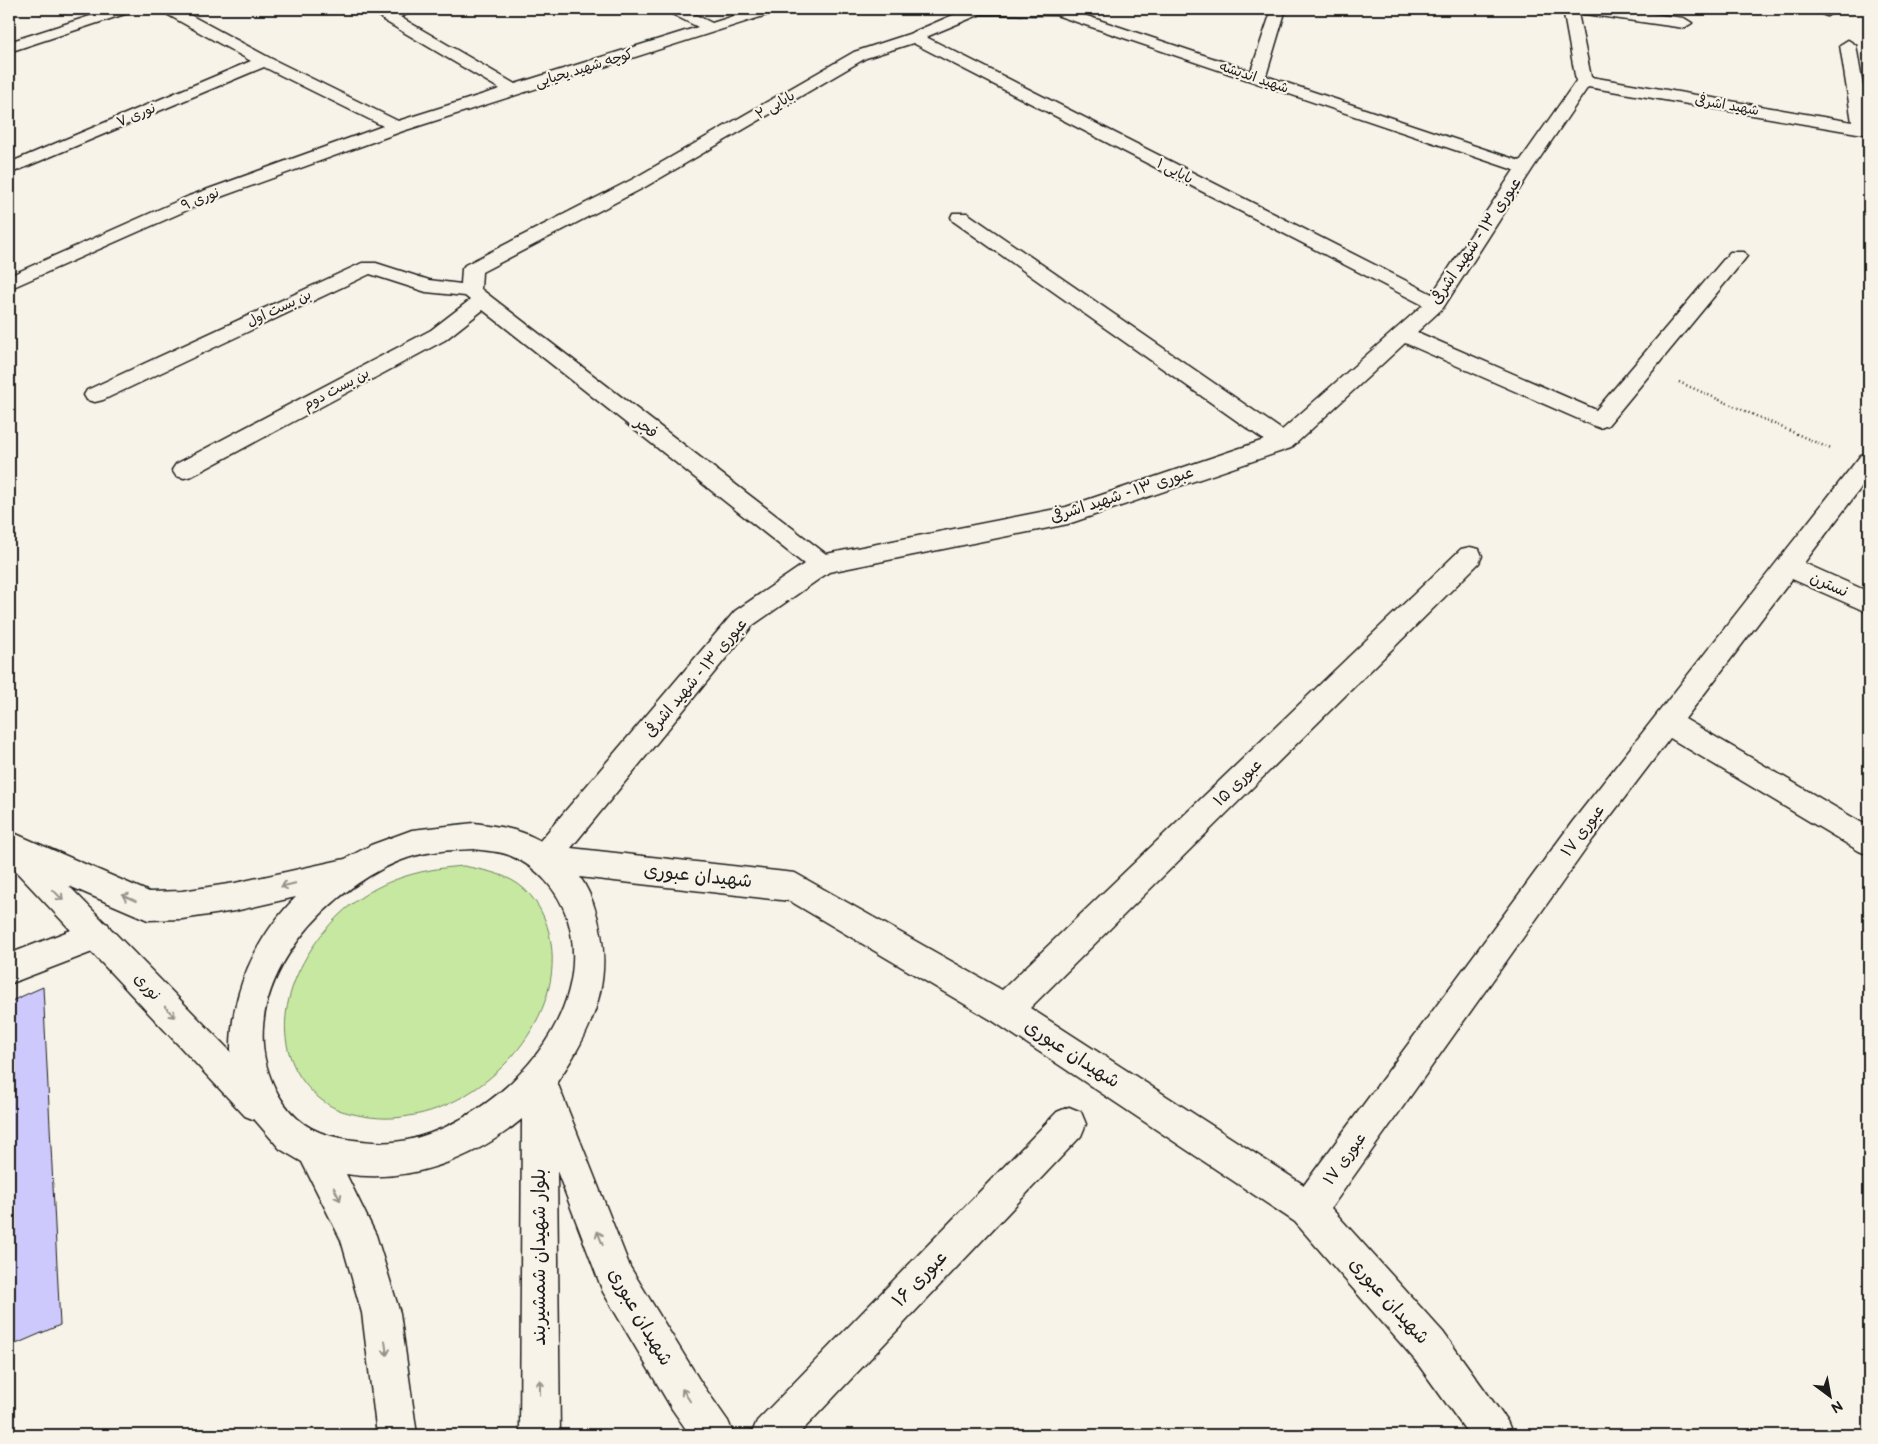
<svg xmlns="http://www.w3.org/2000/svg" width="1878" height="1444" font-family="'Balsamiq Sans','Playpen Sans Arabic',sans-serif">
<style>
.green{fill:#c6e8a1;stroke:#71825e}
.building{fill:#cdc9fc;stroke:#1c1c1c}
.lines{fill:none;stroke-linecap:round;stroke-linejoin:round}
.street-casing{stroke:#1c1c1c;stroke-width:3}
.secondary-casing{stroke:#1c1c1c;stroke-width:3}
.path{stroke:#1c1c1c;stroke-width:2.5;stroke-dasharray:1 3;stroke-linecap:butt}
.street{fill:#f7f3e8;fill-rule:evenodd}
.secondary{fill:#f7f3e8;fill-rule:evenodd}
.oneway{stroke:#94928c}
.labels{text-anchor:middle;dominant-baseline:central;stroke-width:4.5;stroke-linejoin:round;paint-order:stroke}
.far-street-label{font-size:14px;fill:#1c1c1c;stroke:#f7f3e8}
.street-label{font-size:16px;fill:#1c1c1c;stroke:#f7f3e8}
.near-street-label{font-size:19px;fill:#1c1c1c;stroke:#f7f3e8}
</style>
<rect width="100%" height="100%" fill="#f7f3e8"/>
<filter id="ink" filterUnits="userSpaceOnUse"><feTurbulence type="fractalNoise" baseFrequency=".02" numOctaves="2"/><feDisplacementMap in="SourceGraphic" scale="10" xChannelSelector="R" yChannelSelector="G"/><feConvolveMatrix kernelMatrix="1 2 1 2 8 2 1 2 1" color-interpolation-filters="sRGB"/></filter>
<g filter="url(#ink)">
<path class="green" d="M464 866C483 870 502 873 518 884 537 897 548 921 551 943 563 1023 486 1104 409 1116 388 1120 369 1118 349 1113 330 1109 314 1096 303 1081 264 1028 296 958 338 916 373 882 416 869 464 866Z"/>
<path class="building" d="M43 987 60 1325 9 1347V1002Z"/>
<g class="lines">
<g class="street-casing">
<path id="street" d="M112 9H133L131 12 9 52V42Z
M161 9H179L270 58 398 121 500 89 383 20 380 17C389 7 403 9 414 9L412 12 400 17 515 84 698 27 668 12 666 9H684L712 23 756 9H778L776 12 403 131 201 204 9 289V276L189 196 383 126 264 67 9 174V163L251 61 163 12Z
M967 9H1066L1251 71 1272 9H1286L1266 76 1520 161 1576 81 1563 9H1613L1684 18 1692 23 1684 28 1578 13 1591 77 1852 122 1840 45 1848 40 1856 45 1869 122V135L1588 87 1533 168 1443 308 1417 332 1596 410 1730 252H1744L1747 256 1744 260 1608 425 1600 428 1592 425 1405 343 1291 448 1068 524 829 572 753 625 571 848 795 873 1002 990 1461 549 1470 547 1479 549 1482 556 1479 563 1030 1008 1304 1185 1573 821 1861 455 1869 453V477L1804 563 1869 592V613L1792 579 1685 719 1869 827V855L1859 851 1670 738 1593 839 1331 1208 1443 1332 1507 1421 1513 1435H1469L1415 1360 1295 1222 993 1021 790 901 544 873 533 869 529 859 533 849 735 611 804 564 483 310 445 340 192 476 184 478 176 476 172 470 176 464 431 330 470 300 465 296 426 292 370 274 103 400 95 402 87 400 84 395 87 390 362 263H376L429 280 461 284 462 269 465 265 633 179 854 52 909 34ZM981 14 1056 15 1514 170 1432 294 926 37ZM913 43 1423 305 1282 430 967 213H953L951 217 953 221 1264 440 1066 507 826 554 481 289 482 272 645 187 866 58Z
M1819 9H1833L1835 11 1827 16 1822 14Z
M97 920 108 924 113 935 108 946 9 984V954Z
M1069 1107 1081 1112 1086 1124 1081 1136 798 1435H751L757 1421 1057 1112Z"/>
</g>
<g class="secondary-casing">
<path id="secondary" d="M474 823C495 826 514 828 533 837 561 850 583 874 593 903 617 972 597 1024 557 1082L630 1267 700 1381 728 1421 734 1435H690L672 1409 603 1292 557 1171 560 1435H520L522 1119C475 1159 408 1184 346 1174L376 1235 400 1313 417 1435H377L362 1313 341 1240 302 1162 280 1149 255 1120 245 1116 9 864V831L149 892 182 891 235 883 345 859 371 845 412 830ZM474 849C486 851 500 851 511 856 538 867 558 891 567 917 599 1016 501 1116 412 1139 389 1145 364 1142 341 1138 312 1133 293 1120 278 1094 226 1001 316 895 399 861 423 851 449 850 474 849ZM69 886 148 920 182 919 235 911 296 897C255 938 230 994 231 1052Z"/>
</g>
<path class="path" d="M1679 382 1831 449"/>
<use href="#street" class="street"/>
<use href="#secondary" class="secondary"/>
</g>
<defs><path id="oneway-shaft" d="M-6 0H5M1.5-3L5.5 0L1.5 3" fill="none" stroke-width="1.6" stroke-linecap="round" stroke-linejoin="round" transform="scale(1.25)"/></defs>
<g class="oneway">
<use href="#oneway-shaft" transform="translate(288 885) rotate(167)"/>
<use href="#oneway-shaft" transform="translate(58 895) rotate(46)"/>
<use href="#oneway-shaft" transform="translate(129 898) rotate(-156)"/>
<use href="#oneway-shaft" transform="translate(170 1012) rotate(47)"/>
<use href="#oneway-shaft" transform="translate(337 1194) rotate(63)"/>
<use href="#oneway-shaft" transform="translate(600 1238) rotate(-111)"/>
<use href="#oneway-shaft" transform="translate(386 1348) rotate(82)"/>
<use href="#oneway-shaft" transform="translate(540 1387) rotate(-90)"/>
<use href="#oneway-shaft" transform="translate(686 1395) rotate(-123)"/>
</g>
</g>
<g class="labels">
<g class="far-street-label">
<text transform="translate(584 68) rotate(-17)">کوچه شهید یحیایی</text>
<text transform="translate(1254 77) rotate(19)">شهید اندیشه</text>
<text transform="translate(775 105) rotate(-30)">بابایی ۲</text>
<text transform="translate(1727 105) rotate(10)">شهید اشرفی</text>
<text transform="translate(136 115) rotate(-23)">نوری ۷</text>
<text transform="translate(1175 171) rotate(27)">بابایی ۱</text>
<text transform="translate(200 199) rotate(-22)">نوری ۹</text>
<text transform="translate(279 308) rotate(-25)">بن بست اول</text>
<text transform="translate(336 389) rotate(-28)">بن بست دوم</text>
</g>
<g class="street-label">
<text transform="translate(1476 241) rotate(-56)">عبوری ۱۳ - شهید اشرفی</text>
<text transform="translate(646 428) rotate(38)">فجر</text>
<text transform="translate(1122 495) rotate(-18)">عبوری ۱۳ - شهید اشرفی</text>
<text transform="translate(1829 585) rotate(24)">نسترن</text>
<text transform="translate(696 678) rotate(-50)">عبوری ۱۳ - شهید اشرفی</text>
<text transform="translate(1238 783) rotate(-44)">عبوری ۱۵</text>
<text transform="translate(1583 831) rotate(-53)">عبوری ۱۷</text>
<text transform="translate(147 987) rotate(47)">نوری</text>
<text transform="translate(1345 1159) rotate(-54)">عبوری ۱۷</text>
</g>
<g class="near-street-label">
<text transform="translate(698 876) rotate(6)">شهیدان عبوری</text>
<text transform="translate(1072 1054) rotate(33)">شهیدان عبوری</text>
<text transform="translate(539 1257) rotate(-90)">بلوار شهیدان شمشیربند</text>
<text transform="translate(920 1279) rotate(-46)">عبوری ۱۶</text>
<text transform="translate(1389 1301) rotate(48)">شهیدان عبوری</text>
<text transform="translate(640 1317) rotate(60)">شهیدان عبوری</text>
</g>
</g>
<rect width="1878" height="1444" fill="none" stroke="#f7f3e8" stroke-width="30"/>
<rect x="15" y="15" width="1848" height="1414" fill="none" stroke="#1c1c1c" stroke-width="2" filter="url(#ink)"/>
<g transform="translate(1830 1396) rotate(148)" stroke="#f7f3e8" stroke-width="4" paint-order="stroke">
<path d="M0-4L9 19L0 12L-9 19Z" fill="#1c1c1c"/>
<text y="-8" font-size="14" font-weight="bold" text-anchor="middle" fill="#1c1c1c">N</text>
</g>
</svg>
